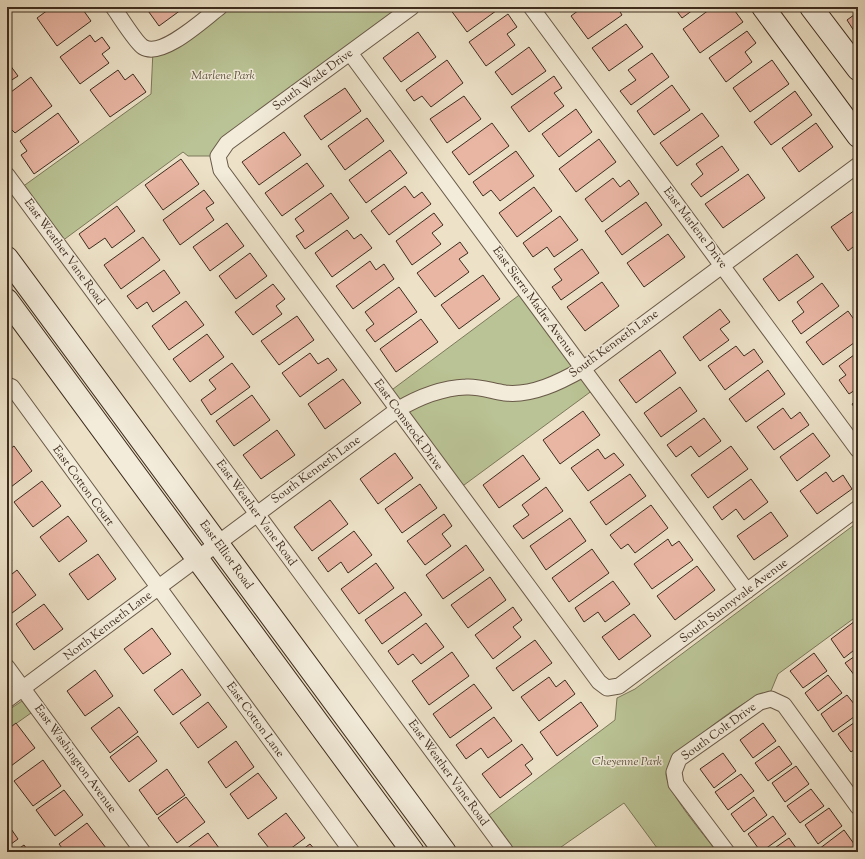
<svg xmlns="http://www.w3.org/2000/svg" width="865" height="859" font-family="'Sorts Mill Goudy',serif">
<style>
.green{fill:#bac395;stroke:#7c785a}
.building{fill:#e9b6a4;stroke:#3d2c1e}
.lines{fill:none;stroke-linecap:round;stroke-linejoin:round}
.street-casing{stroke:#695a48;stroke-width:17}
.secondary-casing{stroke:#3d2c1e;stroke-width:24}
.street{stroke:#f3ecdb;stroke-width:15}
.secondary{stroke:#f3ecdb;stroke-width:22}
.labels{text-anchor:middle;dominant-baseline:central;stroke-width:3;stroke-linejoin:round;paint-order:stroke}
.park-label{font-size:12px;font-style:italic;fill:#5c523c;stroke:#f3ecdb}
.street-label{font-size:12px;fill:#3d2c1e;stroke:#f3ecdb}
</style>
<rect width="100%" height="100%" fill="#ede2c8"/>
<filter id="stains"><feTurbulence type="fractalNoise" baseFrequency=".005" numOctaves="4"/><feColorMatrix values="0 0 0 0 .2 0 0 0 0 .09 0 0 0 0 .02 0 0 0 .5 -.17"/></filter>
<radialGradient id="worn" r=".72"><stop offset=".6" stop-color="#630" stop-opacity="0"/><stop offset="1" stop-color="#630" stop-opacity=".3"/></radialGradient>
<path class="green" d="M220 7H412L218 156H188L183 152 58 244 18 190 151 94 153 50Z
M522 293 593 390 460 488 389 392Z
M858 522V618L853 619 778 674 771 691C744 697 699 737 675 754 671 760 667 766 666 774 666 791 705 836 717 852H660L624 803 554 852H516L489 815 615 720 617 698 635 689Z
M22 701 31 713 7 730V711Z"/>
<path class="building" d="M52 7H70L71 9 81 7 91 21 57 46 37 18Z
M147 7H185L159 26 146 8Z
M453 7H500V8L467 32 450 9Z
M583 7H617L622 15 588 39 571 16Z
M674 7H697L682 18Z
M713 7H732L743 22 700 53 683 29Z
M858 12V33L856 34 847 20Z
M508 14 517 27 507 34 515 45 486 66 469 42Z
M626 24 643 47 609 71 592 48Z
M747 31 756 43 745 52 752 62 726 82 709 58Z
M418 32 436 57 401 82 383 58Z
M90 35 95 42 102 37 110 48 102 54 109 63 80 84 60 57Z
M529 47 546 71 512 95 495 72Z
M652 53 669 77 631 105 620 91 636 80 628 70Z
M447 60 463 83 431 107 422 96 414 101 406 90Z
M772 60 789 84 750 112 733 88Z
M7 61 18 76 7 83Z
M118 70 125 80 133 74 146 92 110 117 90 90Z
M554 76 562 88 554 93 564 106 529 132 511 107Z
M31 77 52 106 15 133 7 125V95Z
M672 85 690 110 654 135 637 111Z
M345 88 361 111 321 140 304 116Z
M795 91 812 115 771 145 754 122Z
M464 96 481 119 447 143 430 119Z
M576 109 592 132 559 157 542 134Z
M58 113 79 142 34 174 21 155 27 151 20 141Z
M702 113 719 136 677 166 660 143Z
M367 118 384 141 345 170 328 146Z
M492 123 509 146 469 175 452 152Z
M816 123 833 147 799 172 782 148Z
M284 132 301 155 259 185 242 162Z
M599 139 616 162 576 192 559 169Z
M722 146 739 170 701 197 691 184 703 174 696 164Z
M390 150 407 173 366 203 349 180Z
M516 151 534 176 500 201 491 190 483 196 473 182Z
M181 159 199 184 163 210 145 185Z
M307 163 324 186 282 216 265 193Z
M748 174 765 198 723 228 705 204Z
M613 178 620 187 629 180 639 194 602 222 585 199Z
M405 186 414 198 422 192 431 204 389 235 371 211Z
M534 187 552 211 517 237 499 213Z
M204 190 214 203 206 208 214 220 180 245 163 220Z
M331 193 349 218 305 249 296 236 304 231 295 219Z
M646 202 662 225 622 255 605 231Z
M117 206 135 231 112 248 105 238 89 249 79 234Z
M858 208V243L848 251 831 227Z
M434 213 443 225 432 233 441 244 412 265 396 241Z
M560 216 578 240 554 257 547 247 533 257 523 243Z
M227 223 244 246 210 271 193 247Z
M347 230 354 239 361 234 372 248 332 277 315 253Z
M668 234 685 257 644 287 627 263Z
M143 237 160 260 121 289 104 265Z
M460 242 468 253 459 259 469 272 435 297 417 273Z
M582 249 599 273 561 300 552 287 562 280 554 269Z
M250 253 267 276 236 299 219 276Z
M797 254 814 277 779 301 763 279Z
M858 255V266L853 259Z
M370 261 376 270 384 264 394 279 353 309 336 286Z
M164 270 180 293 153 312 147 302 137 309 127 296Z
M483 275 500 299 459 329 441 305Z
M602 282 619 306 585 331 567 307Z
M822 283 839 306 801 334 792 321 804 312 797 302Z
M273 284 285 299 276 306 282 314 253 335 235 312Z
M399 287 417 312 375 342 366 330 374 324 365 312Z
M186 301 204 325 169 350 152 326Z
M720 309 730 322 720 329 729 340 700 361 683 337Z
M848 311 858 325V340L823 365 806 342Z
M297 316 314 340 279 365 261 341Z
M421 319 438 342 396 372 380 349Z
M207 334 224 357 190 382 173 359Z
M736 346 744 356 754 349 763 362 725 390 708 366Z
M660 350 676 373 636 403 619 380Z
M858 352V388L849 394 839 380 846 375 839 366Z
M310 353 318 364 328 358 337 370 300 397 282 373Z
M232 363 250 387 211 415 201 400 216 389 209 380Z
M768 370 785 394 746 422 729 399Z
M343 379 361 403 325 429 308 404Z
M680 387 697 411 661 437 644 413Z
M252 395 270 420 234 446 216 421Z
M858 399V413L852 404Z
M783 408 791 419 800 412 809 425 774 450 757 427Z
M583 411 600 435 560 464 543 440Z
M704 418 721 441 699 457 691 446 676 457 667 445Z
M277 430 295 455 261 479 243 455Z
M813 433 830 456 797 481 780 457Z
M14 446 32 471 7 490V451Z
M731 446 748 469 708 498 691 475Z
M598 449 605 459 614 453 624 465 588 491 571 468Z
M395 453 413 478 378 504 360 479Z
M523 455 540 479 499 508 483 485Z
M826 472 833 482 843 475 852 489 817 514 800 491Z
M630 474 646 496 606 525 590 502Z
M751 479 768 502 744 520 736 509 722 520 713 507Z
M42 481 61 506 33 527 14 502Z
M420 484 437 508 402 533 385 509Z
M546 487 563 511 523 539 513 526 529 515 522 505Z
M330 500 348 524 312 551 294 527Z
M651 505 668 528 635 553 628 544 621 549 610 535Z
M771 512 788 536 754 560 737 536Z
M444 514 452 526 442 534 451 546 425 565 407 541Z
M68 516 87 541 59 562 40 537Z
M570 518 586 541 546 570 530 546Z
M354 531 372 555 348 573 341 562 328 572 318 558Z
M668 539 672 546 679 541 693 560 652 589 634 564Z
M466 545 484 570 443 599 426 575Z
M592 549 609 573 569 602 552 578Z
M98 554 116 579 88 600 69 574Z
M7 555 12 561 7 564Z
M376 563 394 588 359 614 341 589Z
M697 566 715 590 675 620 657 596Z
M17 570 36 595 8 616 7 578Z
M490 577 506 600 468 628 451 605Z
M613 581 630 604 605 622 598 612 584 622 575 608Z
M405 592 422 615 382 644 365 620Z
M44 604 63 629 34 650 16 624Z
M513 607 522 620 513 627 521 637 493 659 475 635Z
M634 614 651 636 619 660 602 637Z
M855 621 858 625V647L844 658 831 639Z
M426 623 444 647 421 664 413 654 398 665 388 651Z
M152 628 171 654 143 674 124 649Z
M535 640 552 663 513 691 496 668Z
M452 652 469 676 429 705 412 681Z
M814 653 827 671 803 688 790 671Z
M858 654V680L845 663Z
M182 669 201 695 173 715 154 690Z
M95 670 113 696 85 716 67 691Z
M828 675 842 693 818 711 805 693Z
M549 677 556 687 565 680 575 694 539 721 521 697Z
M474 684 492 708 450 738 433 714Z
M847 695 858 709V714L833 732 821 714Z
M208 702 227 727 198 748 180 723Z
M581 702 598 726 557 756 540 732Z
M119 707 138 732 110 753 91 728Z
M494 717 512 741 488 758 481 748 466 759 456 745Z
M858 720V747L851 752 838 734Z
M16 723 35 748 7 769V730Z
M763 723 776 741 753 758 740 740Z
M138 736 157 761 129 782 110 757Z
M236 741 254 767 226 788 208 762Z
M522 744 533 759 525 765 532 774 500 798 482 774Z
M779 746 792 764 768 781 755 763Z
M723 753 736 771 714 788 700 769Z
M858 753V765L853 757Z
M43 760 61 786 33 806 14 781Z
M796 766 809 784 785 802 772 783Z
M167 769 185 795 157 815 139 790Z
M258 773 277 798 248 819 230 794Z
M741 774 754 791 728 810 715 792Z
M811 789 824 806 800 823 787 806Z
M64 790 83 815 55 836 36 810Z
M186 797 205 822 177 843 158 818Z
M754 797 767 815 744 832 731 814Z
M829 808 842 826 818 844 805 825Z
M286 813 305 838 286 852H272L258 834Z
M773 816 786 834 761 852 748 834Z
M7 823 18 839 7 847Z
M87 823 106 848 101 852H65L59 844Z
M844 830 857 848 852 852H821L819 849Z
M208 833 222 852H182Z
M789 838 799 852H769Z
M310 844 317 852H299Z
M24 845 29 852H14Z"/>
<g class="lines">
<g class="street-casing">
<path id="street" d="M113 7C119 15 136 43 143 47 162 59 205 18 220 7
M412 7 227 143 218 156 221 170 599 682 607 688 619 686 858 508
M531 7 858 450
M350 53 747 591
M7 175 505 850 502 852
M7 385 12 387 352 852
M7 667 143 852
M7 700 397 410C417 398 441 388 466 387 478 386 492 391 505 393 532 396 560 382 583 369L858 165
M727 852 676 784 674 772 679 759 760 702 771 699 784 705 858 807"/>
</g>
<g class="secondary-casing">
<path id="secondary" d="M763 7 858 136
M811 7 858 69
M7 258 445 852
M7 300 413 852"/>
</g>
<use href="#street" class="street"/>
<use href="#secondary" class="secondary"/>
</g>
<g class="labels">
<g class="park-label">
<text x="223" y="76">Marlene Park</text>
<text x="627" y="762">Cheyenne Park</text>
</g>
<g class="street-label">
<text transform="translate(313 80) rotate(-36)">South Wade Drive</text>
<text transform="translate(695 228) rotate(53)">East Marlene Drive</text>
<text transform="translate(64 252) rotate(54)">East Weather Vane Road</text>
<text transform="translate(534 302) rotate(54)">East Sierra Madre Avenue</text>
<text transform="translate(614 344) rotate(-36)">South Kenneth Lane</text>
<text transform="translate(408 425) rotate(54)">East Comstock Drive</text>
<text transform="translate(316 470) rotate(-36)">South Kenneth Lane</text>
<text transform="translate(83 486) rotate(54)">East Cotton Court</text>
<text transform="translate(256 513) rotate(54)">East Weather Vane Road</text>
<text transform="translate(226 555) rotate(54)">East Elliot Road</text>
<text transform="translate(734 601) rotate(-37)">South Sunnyvale Avenue</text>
<text transform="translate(108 626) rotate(-37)">North Kenneth Lane</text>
<text transform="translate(255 720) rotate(54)">East Cotton Lane</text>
<text transform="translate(719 732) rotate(-36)">South Colt Drive</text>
<text transform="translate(75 759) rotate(54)">East Washington Avenue</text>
<text transform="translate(448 773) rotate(54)">East Weather Vane Road</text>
</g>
</g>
<rect width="865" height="859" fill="none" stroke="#ede2c8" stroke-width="24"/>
<rect x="8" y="8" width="849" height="843" fill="none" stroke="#3d2c1e" stroke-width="2"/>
<rect x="12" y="12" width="841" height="835" fill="none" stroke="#3d2c1e"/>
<rect width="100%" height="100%" filter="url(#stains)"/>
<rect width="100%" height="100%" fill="url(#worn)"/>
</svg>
